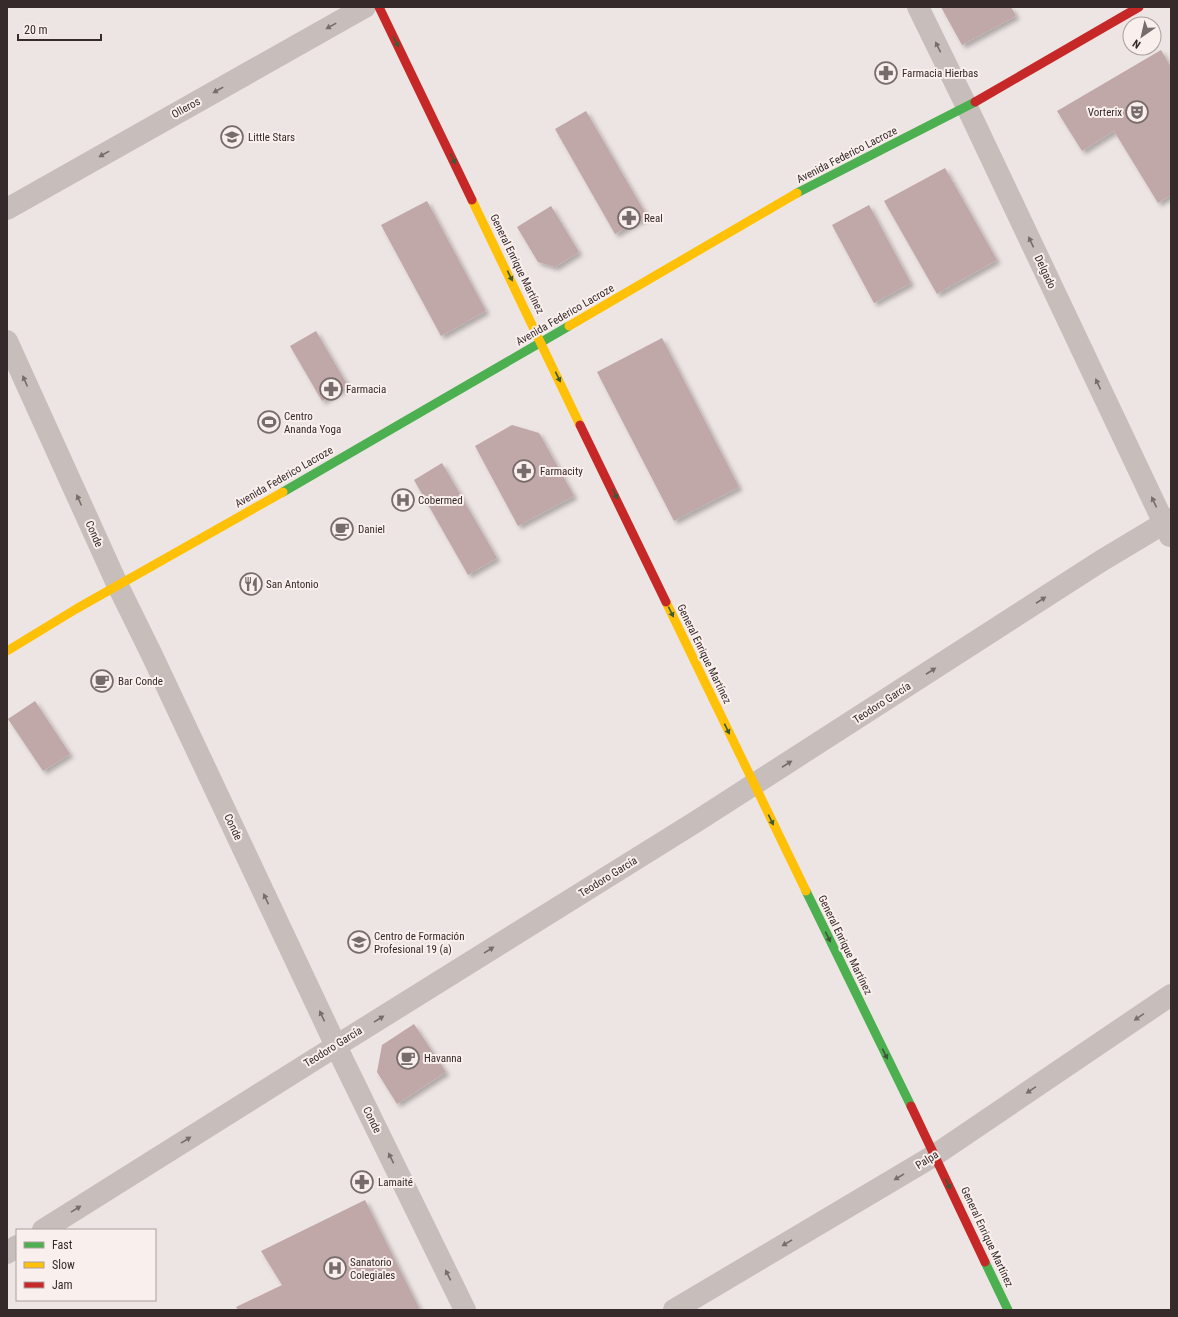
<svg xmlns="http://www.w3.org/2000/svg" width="1178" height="1317" font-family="'Roboto Condensed',sans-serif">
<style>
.building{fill:#c0a7a8;filter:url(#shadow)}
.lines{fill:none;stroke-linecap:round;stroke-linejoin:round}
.street{stroke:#c7bebc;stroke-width:22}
.fast{stroke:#4caf50;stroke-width:9}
.slow{stroke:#ffc107;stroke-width:9}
.jam{stroke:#c62828;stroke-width:9}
.oneway{fill:#786d6c}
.oneway2{fill:#3e5937}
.labels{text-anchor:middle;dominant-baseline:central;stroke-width:4;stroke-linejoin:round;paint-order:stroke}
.poi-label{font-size:11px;fill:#372a2a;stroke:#f9efec;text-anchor:start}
.street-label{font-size:11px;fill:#372a2a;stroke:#f9efec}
</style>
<defs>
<filter id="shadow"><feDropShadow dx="3.5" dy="3.5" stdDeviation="2" flood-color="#0004"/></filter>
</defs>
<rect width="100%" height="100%" fill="#ede5e3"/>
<path class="building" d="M941 7H1011L1016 16 962 45Z
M1161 50 1171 67V195L1158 203 1114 131 1082 151 1057 111Z
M586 111 647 216 615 234 555 129Z
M945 168 997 260 937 294 884 201Z
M427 201 486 311 441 336 381 225Z
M869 205 911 283 874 303 832 225Z
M551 206 579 252 555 267 538 262 517 227Z
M316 331 348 386 322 401 290 346Z
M662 338 739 487 674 521 597 372Z
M512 425 539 433 574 496 518 526 475 446Z
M442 463 497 558 468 575 414 480Z
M35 701 70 754 43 771 8 719Z
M414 1024 446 1072 397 1104 377 1072 382 1045Z
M365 1200 420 1310H238L236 1307 282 1285 261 1251Z"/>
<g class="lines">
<path class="street" d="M918 7 967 107 1170 536
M7 209 365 7
M7 341 118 586 151 653 336 1046 465 1310
M43 1230 336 1046 697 821 1101 561 1171 519
M7 1253 17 1246
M674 1310 935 1155 1171 995"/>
<path class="fast" d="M797 193 975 102
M283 492 569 326
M806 891 911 1106
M985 1262 1008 1310"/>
<path class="slow" d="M472 200 580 425
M569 326 797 193
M666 602 806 891
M7 651 76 609 283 492"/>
<path class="jam" d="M379 7 472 200
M975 102 1139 7
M580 425 666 602
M911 1106 985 1262"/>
</g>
<defs><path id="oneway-solid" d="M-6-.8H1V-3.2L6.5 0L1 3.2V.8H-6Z"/></defs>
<g class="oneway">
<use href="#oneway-solid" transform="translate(331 26) rotate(151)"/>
<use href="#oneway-solid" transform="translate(938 47) rotate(-116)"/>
<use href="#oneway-solid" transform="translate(218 90) rotate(151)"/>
<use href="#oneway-solid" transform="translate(104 154) rotate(151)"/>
<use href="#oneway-solid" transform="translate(1031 242) rotate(-115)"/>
<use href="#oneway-solid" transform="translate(25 381) rotate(-114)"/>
<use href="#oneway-solid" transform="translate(1098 384) rotate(-115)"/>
<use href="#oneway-solid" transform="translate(79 500) rotate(-114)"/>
<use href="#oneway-solid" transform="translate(1154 502) rotate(-115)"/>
<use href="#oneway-solid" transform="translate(1041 600) rotate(-33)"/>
<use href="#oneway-solid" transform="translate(931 671) rotate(-33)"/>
<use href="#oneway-solid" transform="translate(787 764) rotate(-33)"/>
<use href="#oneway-solid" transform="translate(266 899) rotate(-115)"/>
<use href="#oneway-solid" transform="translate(489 950) rotate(-32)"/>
<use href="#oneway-solid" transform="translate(322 1016) rotate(-115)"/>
<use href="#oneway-solid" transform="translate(1139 1017) rotate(146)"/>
<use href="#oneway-solid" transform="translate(379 1019) rotate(-32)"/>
<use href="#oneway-solid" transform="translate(1031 1090) rotate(146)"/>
<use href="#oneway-solid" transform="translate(186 1140) rotate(-32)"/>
<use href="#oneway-solid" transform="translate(391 1158) rotate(-116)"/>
<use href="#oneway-solid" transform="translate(899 1177) rotate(149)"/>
<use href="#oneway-solid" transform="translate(76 1209) rotate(-32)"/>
<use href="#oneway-solid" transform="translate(787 1243) rotate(149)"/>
<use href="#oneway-solid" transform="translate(448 1275) rotate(-116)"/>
</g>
<g class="oneway2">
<use href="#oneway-solid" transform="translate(396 42) rotate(64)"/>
<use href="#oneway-solid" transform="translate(453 159) rotate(64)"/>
<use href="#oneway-solid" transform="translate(510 276) rotate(64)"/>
<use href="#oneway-solid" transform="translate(558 377) rotate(64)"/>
<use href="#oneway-solid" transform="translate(615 494) rotate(64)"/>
<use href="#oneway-solid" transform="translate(671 612) rotate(64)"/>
<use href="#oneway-solid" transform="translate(727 729) rotate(64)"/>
<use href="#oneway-solid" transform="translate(771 820) rotate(64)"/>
<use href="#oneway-solid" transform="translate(828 937) rotate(64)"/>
<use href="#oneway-solid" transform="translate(885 1054) rotate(64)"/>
<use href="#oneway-solid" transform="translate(948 1184) rotate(65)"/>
</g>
<defs>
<g id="pharmacy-ring" transform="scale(1.15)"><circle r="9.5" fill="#f9efec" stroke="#776b6b" stroke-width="1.5"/><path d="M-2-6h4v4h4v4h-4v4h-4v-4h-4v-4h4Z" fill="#776b6b"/></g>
<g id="theatre-ring" transform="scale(1.15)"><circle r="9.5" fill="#f9efec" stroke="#776b6b" stroke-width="1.5"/><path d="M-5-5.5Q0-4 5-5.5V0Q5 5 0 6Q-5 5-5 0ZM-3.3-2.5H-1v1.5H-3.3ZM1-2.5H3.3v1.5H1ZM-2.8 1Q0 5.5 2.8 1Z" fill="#776b6b"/></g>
<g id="school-ring" transform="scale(1.15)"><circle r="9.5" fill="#f9efec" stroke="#776b6b" stroke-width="1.5"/><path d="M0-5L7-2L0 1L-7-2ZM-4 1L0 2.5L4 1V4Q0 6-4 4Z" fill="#776b6b"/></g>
<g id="stadium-ring" transform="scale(1.15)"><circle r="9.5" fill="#f9efec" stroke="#776b6b" stroke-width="1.5"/><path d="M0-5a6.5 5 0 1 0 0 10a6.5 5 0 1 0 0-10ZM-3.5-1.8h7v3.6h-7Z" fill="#776b6b"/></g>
<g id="hospital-ring" transform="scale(1.15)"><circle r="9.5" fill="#f9efec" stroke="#776b6b" stroke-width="1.5"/><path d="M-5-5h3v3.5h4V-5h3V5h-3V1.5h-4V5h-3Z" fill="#776b6b"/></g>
<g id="cafe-ring" transform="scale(1.15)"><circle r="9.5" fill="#f9efec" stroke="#776b6b" stroke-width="1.5"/><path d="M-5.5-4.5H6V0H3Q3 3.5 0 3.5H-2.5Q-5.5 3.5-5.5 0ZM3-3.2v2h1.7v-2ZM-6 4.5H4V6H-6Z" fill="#776b6b"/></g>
<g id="restaurant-ring" transform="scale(1.15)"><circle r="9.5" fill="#f9efec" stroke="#776b6b" stroke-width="1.5"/><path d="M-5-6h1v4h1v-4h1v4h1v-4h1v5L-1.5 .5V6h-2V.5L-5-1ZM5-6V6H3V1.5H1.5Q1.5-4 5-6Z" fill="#776b6b"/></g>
</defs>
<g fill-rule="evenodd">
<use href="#pharmacy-ring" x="886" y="73"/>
<use href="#theatre-ring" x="1137" y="112"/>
<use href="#school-ring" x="232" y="137"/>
<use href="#pharmacy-ring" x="629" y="218"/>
<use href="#pharmacy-ring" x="331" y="389"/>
<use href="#stadium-ring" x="269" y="422"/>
<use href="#pharmacy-ring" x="524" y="471"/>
<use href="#hospital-ring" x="403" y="500"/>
<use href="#cafe-ring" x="342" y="529"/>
<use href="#restaurant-ring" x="251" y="584"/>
<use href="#cafe-ring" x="102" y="681"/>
<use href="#school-ring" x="359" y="942"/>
<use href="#cafe-ring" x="408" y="1058"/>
<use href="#pharmacy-ring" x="362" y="1182"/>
<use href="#hospital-ring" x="335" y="1268"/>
</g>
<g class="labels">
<g class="poi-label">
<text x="902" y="73">Farmacia Hierbas</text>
<text x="1122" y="112" text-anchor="end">Vorterix</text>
<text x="248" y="137">Little Stars</text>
<text x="644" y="218">Real</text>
<text x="346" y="389">Farmacia</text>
<text x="284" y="416">Centro<tspan x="284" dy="13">Ananda Yoga</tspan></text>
<text x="540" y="471">Farmacity</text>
<text x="418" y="500">Cobermed</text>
<text x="358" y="529">Daniel</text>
<text x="266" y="584">San Antonio</text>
<text x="118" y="681">Bar Conde</text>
<text x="374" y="936">Centro de Formación<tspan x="374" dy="13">Profesional 19 (a)</tspan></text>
<text x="424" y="1058">Havanna</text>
<text x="378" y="1182">Lamaité</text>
<text x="350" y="1262">Sanatorio<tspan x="350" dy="13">Colegiales</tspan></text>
</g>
<g class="street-label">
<text transform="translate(186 108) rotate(-29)">Olleros</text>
<text transform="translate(847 155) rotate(-27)">Avenida Federico Lacroze</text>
<text transform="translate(517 264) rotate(64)">General Enrique Martínez</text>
<text transform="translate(1045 272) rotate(65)">Delgado</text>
<text transform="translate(565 315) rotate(-30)">Avenida Federico Lacroze</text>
<text transform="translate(284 477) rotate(-30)">Avenida Federico Lacroze</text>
<text transform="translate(94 534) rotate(66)">Conde</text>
<text transform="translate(704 654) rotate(64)">General Enrique Martínez</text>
<text transform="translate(882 703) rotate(-33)">Teodoro García</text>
<text transform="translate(233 827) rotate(65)">Conde</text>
<text transform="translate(608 877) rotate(-32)">Teodoro García</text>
<text transform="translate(845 945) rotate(64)">General Enrique Martínez</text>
<text transform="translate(333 1047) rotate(-32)">Teodoro García</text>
<text transform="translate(372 1120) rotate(64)">Conde</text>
<text transform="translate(927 1160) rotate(-32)">Palpa</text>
<text transform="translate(987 1237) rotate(65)">General Enrique Martínez</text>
</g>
</g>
<rect width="1178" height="1317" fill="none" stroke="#372a2a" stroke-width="16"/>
<rect x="16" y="1229" width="140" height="72" fill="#f9efec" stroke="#aba09e"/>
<rect x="24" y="1242" width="20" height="6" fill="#4caf50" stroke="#aba09e"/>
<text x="52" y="1249" font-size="12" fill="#372a2a">Fast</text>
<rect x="24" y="1262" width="20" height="6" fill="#ffc107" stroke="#aba09e"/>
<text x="52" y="1269" font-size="12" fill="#372a2a">Slow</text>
<rect x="24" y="1282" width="20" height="6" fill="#c62828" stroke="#aba09e"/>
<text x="52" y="1289" font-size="12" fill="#372a2a">Jam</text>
<g transform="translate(1142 36) rotate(214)"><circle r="19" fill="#f9efec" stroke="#aba09e"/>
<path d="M0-3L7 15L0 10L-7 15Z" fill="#776b6b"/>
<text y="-6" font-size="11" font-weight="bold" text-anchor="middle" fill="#372a2a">N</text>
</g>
<path d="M18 34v6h83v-6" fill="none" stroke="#372a2a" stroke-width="2"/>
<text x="24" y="34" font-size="12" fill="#372a2a" stroke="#f9efec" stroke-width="3" paint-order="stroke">20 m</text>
</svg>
